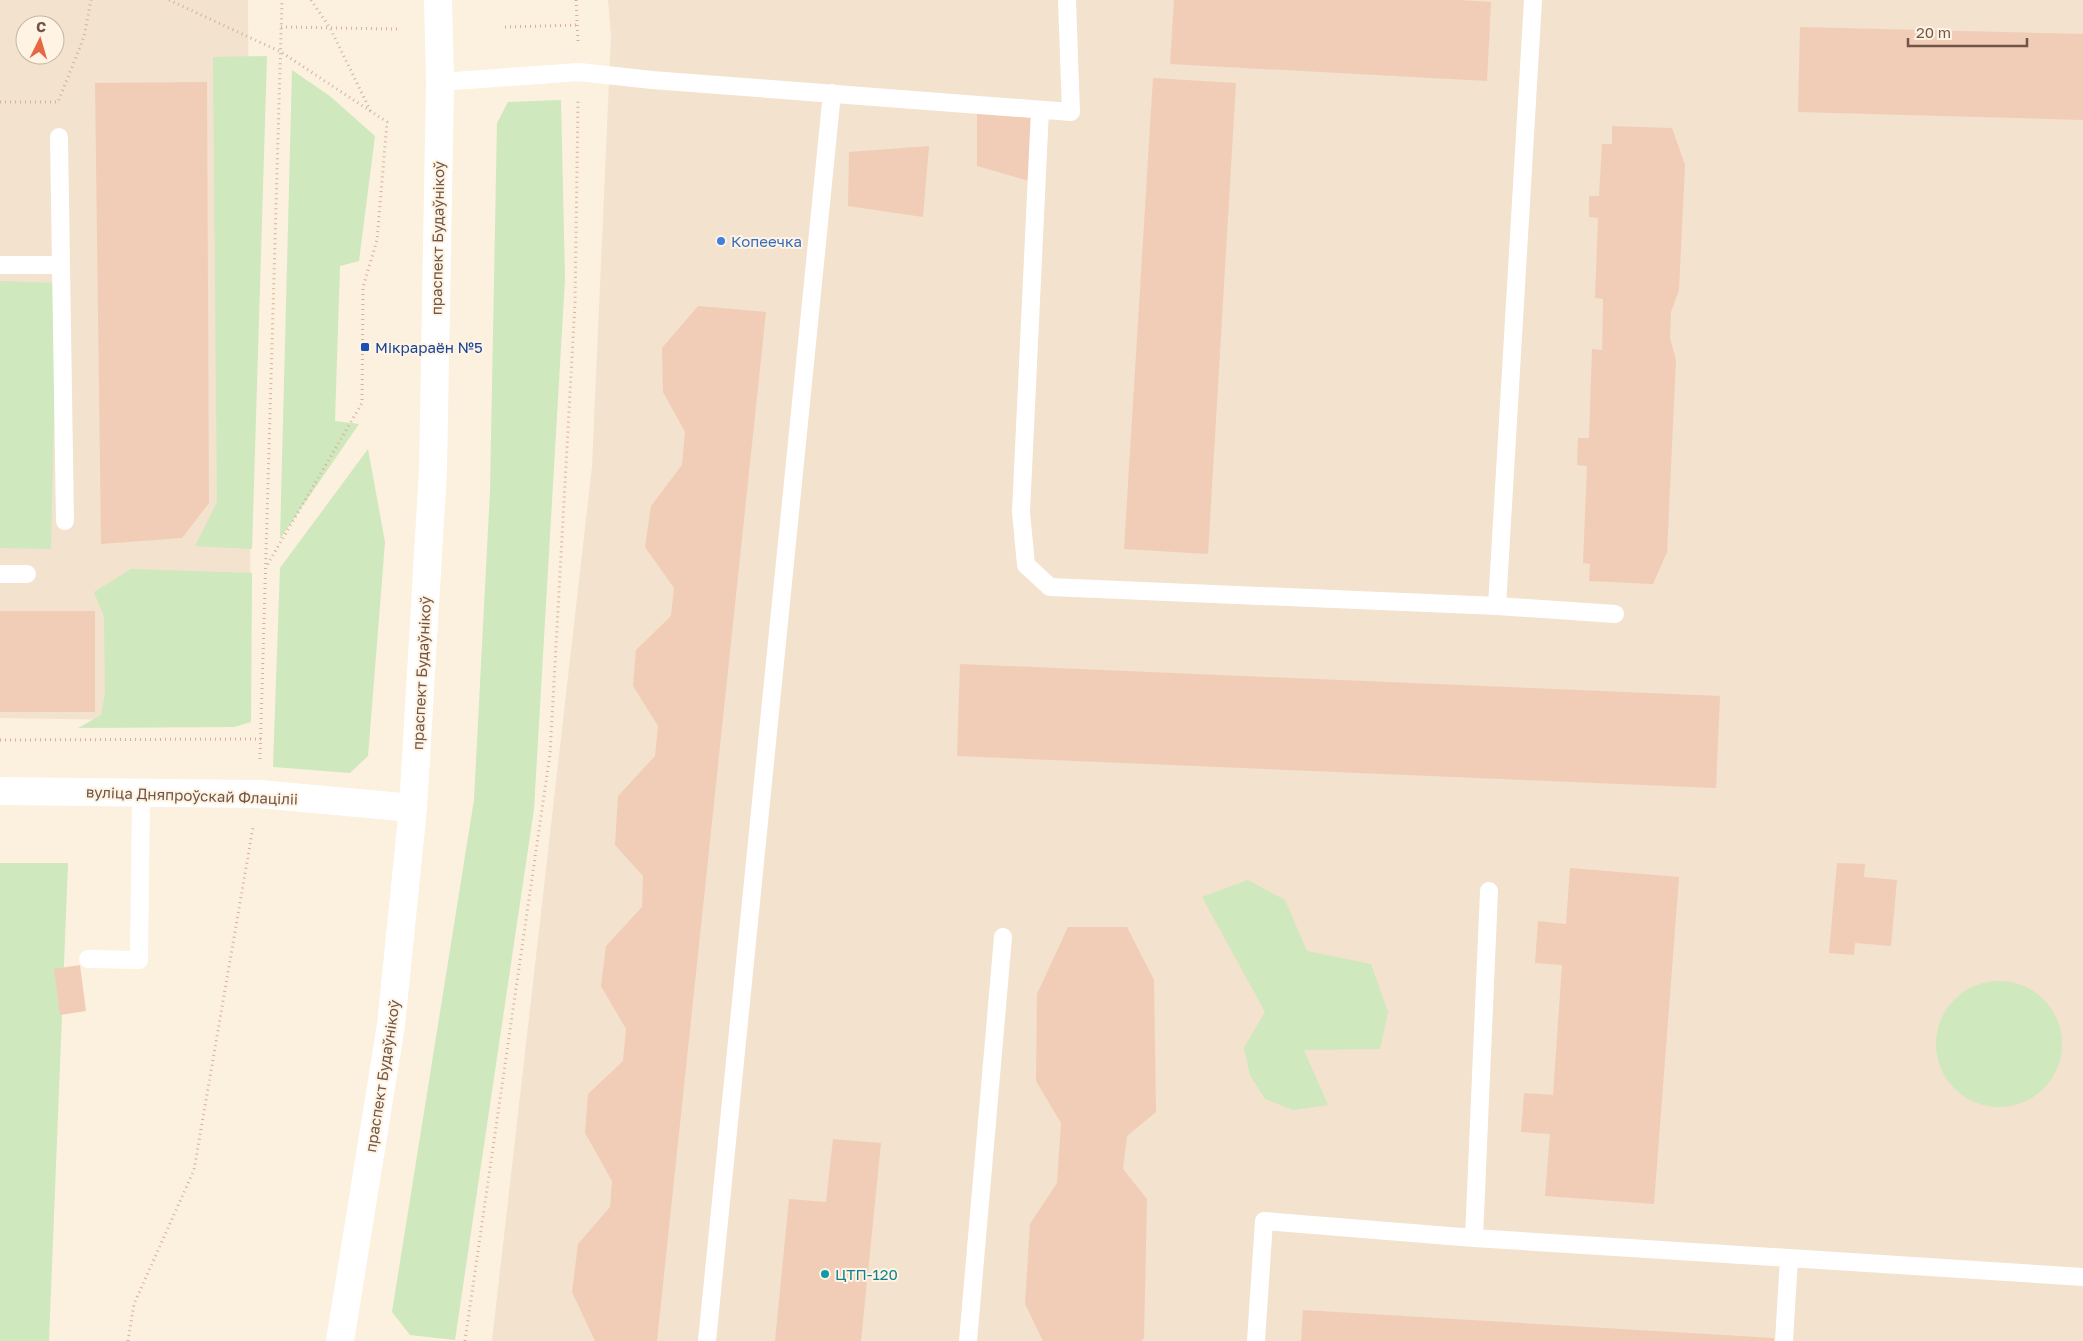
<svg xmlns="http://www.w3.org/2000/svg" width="2083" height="1341" font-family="'Golos Text',sans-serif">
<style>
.residential{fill:#f3e2cd;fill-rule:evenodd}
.green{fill:#cfe8be}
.building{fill:#f1cdb7}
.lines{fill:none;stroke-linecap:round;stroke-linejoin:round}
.path{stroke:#d5b19b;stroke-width:3;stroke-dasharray:1 4;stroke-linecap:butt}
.service{stroke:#fff;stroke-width:18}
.minor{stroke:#fff;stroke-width:28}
.secondary{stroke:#fff;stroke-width:28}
.shop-dot{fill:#3f7fe0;stroke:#fff4e4;stroke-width:2}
.transit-dot{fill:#1a4fb4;stroke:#fff4e4;stroke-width:2}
.culture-dot{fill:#0f9aa8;stroke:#fff4e4;stroke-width:2}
.labels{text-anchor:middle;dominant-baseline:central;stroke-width:4;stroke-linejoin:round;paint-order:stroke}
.street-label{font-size:15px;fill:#715647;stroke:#fff4e4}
.shop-label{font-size:15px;fill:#366cbe;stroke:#fff4e4;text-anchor:start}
.transit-label{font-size:15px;fill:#164399;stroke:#fff4e4;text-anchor:start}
.culture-label{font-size:15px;fill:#0d838f;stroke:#fff4e4;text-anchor:start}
</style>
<rect width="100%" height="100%" fill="#fcf0df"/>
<path class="residential" d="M0 0H248L251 722 0 718ZM25 25H55V55H25Z
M608 0H2083V1341H492L592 467 611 36Z"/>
<path class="green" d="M267 56 252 549 195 546 217 502 213 57Z
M292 70 331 97 375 136 359 261 340 266 335 421 359 424 280 539Z
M561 100 565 279 534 809 455 1340 410 1335 392 1312 474 800 490 491 497 123 508 102Z
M0 281 57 283 51 549 0 548Z
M368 449 385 542 368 756 350 773 273 767 280 568Z
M131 569 252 573 251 722 234 727 78 728 101 715 105 694 104 617 94 592Z
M0 863H68L49 1341H0Z
M1248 880 1285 900 1307 951 1371 964 1388 1012 1380 1049 1304 1050 1328 1105 1293 1110 1265 1099 1250 1075 1244 1048 1265 1012 1202 897Z
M1936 1044a63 63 0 1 1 126 0a63 63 0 1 1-126 0Z"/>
<path class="building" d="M1174 0H1460L1491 2 1487 81 1170 64Z
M1800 27 2083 34V120L1798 112Z
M1153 78 1236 83 1208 554 1124 549Z
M207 82 209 503 182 538 101 544 95 83Z
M977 107 1033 112 1029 181 977 166Z
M1612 126 1672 128 1685 165 1679 290 1671 312 1670 338 1676 360 1667 552 1653 584 1589 581 1590 564 1583 563 1587 466 1577 465 1578 438H1589L1592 349 1602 350 1603 299 1595 298 1598 218 1589 217V196H1599L1602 144H1612Z
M929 146 923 217 848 206 849 152Z
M698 306 766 312 657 1341H595L572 1292 578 1244 610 1207 612 1181 585 1133 588 1094 623 1061 626 1029 601 986 606 946 642 907 643 876 615 845 618 796 655 756 658 726 633 686 636 650 671 616 674 588 645 547 651 506 682 465 685 432 663 392 662 348Z
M0 611H95V712H0Z
M960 664 1720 696 1716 788 957 756Z
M1837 863 1865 864 1864 877 1897 880 1891 946 1855 943 1854 955 1829 953Z
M1570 868 1679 877 1654 1204 1545 1196 1550 1134 1521 1132 1524 1093 1553 1095 1562 965 1535 963 1538 921 1566 924Z
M1068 927H1127L1154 980 1156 1112 1127 1136 1123 1169 1147 1199 1144 1338 1141 1341H1043L1025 1304 1030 1224 1057 1183 1061 1123 1036 1081 1037 994Z
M80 965 86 1011 60 1015 54 969Z
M833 1139 881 1143 861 1341H775L789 1199 826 1202Z
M1303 1310 1774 1338V1341H1301Z"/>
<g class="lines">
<path class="path" d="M169 0 281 52 387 122 377 240 363 287 362 403 266 567
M311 0 330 28 371 112
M576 0 578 42
M281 27 397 29
M505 27 577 25
M0 102H58L84 37 91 0
M0 740 261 739
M260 759 282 0
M128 1341 134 1304 194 1170 253 827
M465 1341 550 754 575 303 578 101"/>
<path class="service" d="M440 82 579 72 652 80 1071 112 1067 0
M1040 110 1021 512 1026 565 1050 587 1497 606 1615 614
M59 137 61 265
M0 265H61L65 521
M0 574H27
M1497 606 1533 0
M1489 891 1474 1238 1789 1258 1784 1341
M88 959 139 960 141 793
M1789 1258 2083 1277
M707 1341 832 93
M968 1341 1003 937
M1256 1341 1264 1221 1474 1238"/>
<path class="minor" d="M0 791 259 794 413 808"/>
<path class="secondary" d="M340 1341 391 1025 413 808 433 470 440 82 438 0"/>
</g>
<circle class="shop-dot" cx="721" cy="241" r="5"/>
<rect class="transit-dot" x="360" y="342" width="10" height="10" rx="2.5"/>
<circle class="culture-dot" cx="825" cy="1274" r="5"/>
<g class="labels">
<g class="street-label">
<text transform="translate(437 238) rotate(-89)">праспект Будаўнікоў</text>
<text transform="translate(421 673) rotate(-87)">праспект Будаўнікоў</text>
<text transform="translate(192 795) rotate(2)">вуліца Дняпроўскай Флаціліі</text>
<text transform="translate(382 1076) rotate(-81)">праспект Будаўнікоў</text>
</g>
<g class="shop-label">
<text x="731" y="241">Копеечка</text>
</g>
<g class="transit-label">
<text x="375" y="347">Мікрараён №5</text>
</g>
<g class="culture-label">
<text x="835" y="1274">ЦТП-120</text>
</g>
</g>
<g transform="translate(40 40) rotate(5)"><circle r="24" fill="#fff4e4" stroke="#c6b5a5"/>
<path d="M0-4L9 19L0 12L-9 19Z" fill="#e56744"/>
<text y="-8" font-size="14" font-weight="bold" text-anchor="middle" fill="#715647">С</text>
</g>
<path d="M1908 38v8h119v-8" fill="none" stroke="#715647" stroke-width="2.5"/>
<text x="1916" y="38" font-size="15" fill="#715647" stroke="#fff4e4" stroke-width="4" paint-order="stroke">20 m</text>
</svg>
